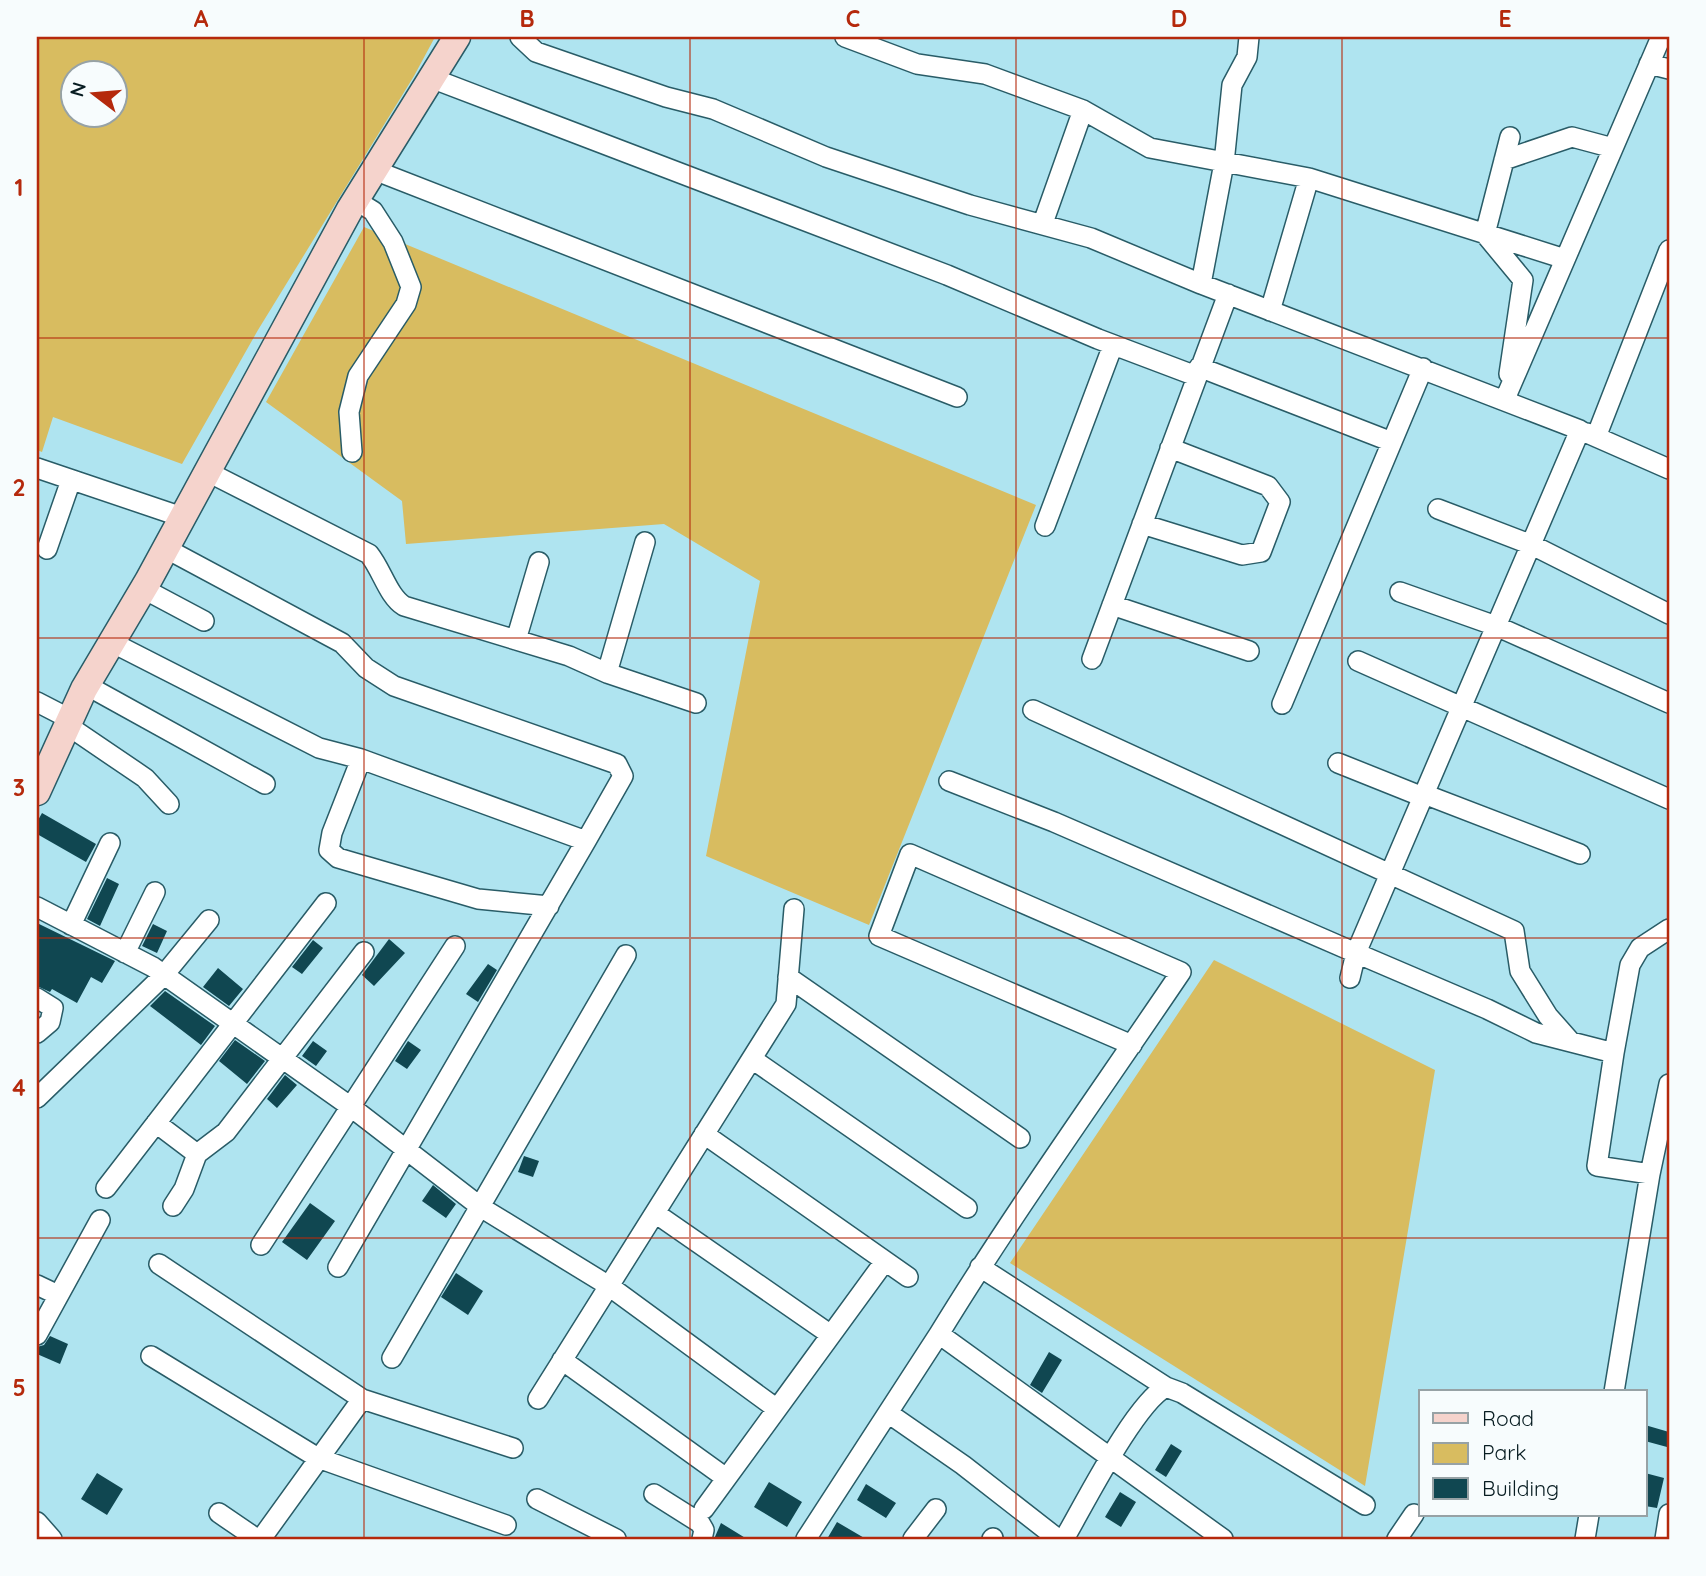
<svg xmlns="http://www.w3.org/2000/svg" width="1706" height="1576" font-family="Quicksand,sans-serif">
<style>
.green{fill:#d8bc60;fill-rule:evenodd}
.building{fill:#104751}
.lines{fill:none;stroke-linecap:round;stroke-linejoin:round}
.street-casing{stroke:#295c67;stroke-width:22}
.secondary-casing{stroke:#295c67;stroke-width:29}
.street{stroke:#fff;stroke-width:19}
.secondary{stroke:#f5d3cc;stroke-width:26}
.grid{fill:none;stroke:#b5290c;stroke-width:2;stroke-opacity:0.55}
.neatline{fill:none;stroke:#b5290c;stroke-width:2.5}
.grid-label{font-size:23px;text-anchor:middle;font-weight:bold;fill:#b5290c}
</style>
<rect width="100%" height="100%" fill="#afe4f0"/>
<path class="green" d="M37 37H435L414 76 258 330 182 464 53 417 42 452 37 450ZM74 74H116V116H74Z
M364 227 1036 505 869 925 706 856 760 581 664 524 406 544 402 501 266 402Z
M1214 960 1435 1070 1365 1486 1010 1263Z"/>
<path class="building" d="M42 813 96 844 86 862 37 834V822Z
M107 878 119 884 100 926 87 919Z
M37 923 115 961 102 983 91 977 77 1003 52 989 50 992 37 986Z
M153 924 167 931 157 953 142 946Z
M389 939 405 953 374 986 362 975Z
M313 940 323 948 302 974 292 967Z
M488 964 497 970 478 1002 466 994Z
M218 968 243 989 229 1006 203 987Z
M165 991 215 1026 201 1045 150 1006Z
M235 1040 265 1061 247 1084 219 1061Z
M313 1041 327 1051 316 1066 302 1056Z
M408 1041 421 1050 407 1069 395 1061Z
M285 1075 297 1085 277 1108 267 1099Z
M524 1156 539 1161 533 1177 518 1172Z
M433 1185 456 1204 446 1218 422 1201Z
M310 1203 335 1221 307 1260 282 1242Z
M456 1273 483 1291 468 1315 441 1297Z
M50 1336 68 1344 60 1364 37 1354V1347L44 1345Z
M1049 1352 1062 1360 1042 1393 1030 1385Z
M1645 1425 1669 1432 1667 1447 1645 1441Z
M1171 1444 1182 1451 1166 1477 1155 1470Z
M97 1473 123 1489 107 1515 81 1499Z
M1645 1473 1664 1478 1657 1508 1645 1506Z
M769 1482 802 1502 787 1527 754 1507Z
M866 1484 896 1503 886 1518 857 1500Z
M1120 1492 1136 1502 1121 1527 1105 1517Z
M837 1522 866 1539H827Z
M721 1523 747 1539H714Z"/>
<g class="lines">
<g class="street-casing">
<path id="street" d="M520 37 536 52 666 97 713 109 826 157 970 205 1091 238 1201 284
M845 37 917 64 985 74 1083 110 1150 148 1309 178 1565 259
M1249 37 1247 57 1232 85 1224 163 1201 284 1580 430 1356 953 1487 1009 1536 1033 1614 1053 1597 1166 1650 1174
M1649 64 1669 69
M431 78 947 275 1098 339 1196 376
M1504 160 1572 137 1613 148
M374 170 957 397
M1043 223 1083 110
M1270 311 1309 178
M1199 367 1392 442
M1509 374 1523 280 1485 234 1510 137
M1505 399 1661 37
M1587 433 1669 469
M1596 437 1669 250
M352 452 349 412 358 376 406 304 411 287 393 242 373 211 355 200
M37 468 182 517
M206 471 369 554C382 570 388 596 404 606L569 656 607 673
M1438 509 1532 545 1669 614
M1142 524 1242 555 1261 552 1280 502 1268 486 1170 448
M1045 526 1113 345
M645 542 607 673 696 703
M165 548 342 643 366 668 394 686 617 764 623 776 586 841 338 1267
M47 549 71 480
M142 588 204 621
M1400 592 1496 626 1669 703
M1112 605 1249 651
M516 640 539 562
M111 642 319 748 361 759 586 841
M1092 659 1228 294
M1358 661 1669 799
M86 685 265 784
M37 702 70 719
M1282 704 1423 368
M1033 710 1514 931 1520 971 1548 1016 1571 1042
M67 725 145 778 169 804
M361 759 332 833 329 850 338 858 478 899 549 906
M1338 763 1423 797
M949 781 1054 822 1356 953 1350 978
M1424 794 1580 854
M37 907 153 967 351 1107 482 1208 609 1286 777 1409
M71 925 110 843
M125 953 155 892
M788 977 1020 1138
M37 998 53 1008 50 1022 37 1033
M1614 1053 1630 965 1640 948 1669 929
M752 1059 967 1208
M37 1098 163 976 209 920
M156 1123 197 1154
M704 1134 908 1277
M106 1188 326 903
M173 1206 184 1189 197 1154 226 1132 364 952
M655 1213 831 1335
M261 1245 455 946
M159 1264 362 1399 513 1448
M980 1267 1166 1387
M37 1285 58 1295
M939 1334C1015 1210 1100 1092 1181 972L910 854 879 936 1132 1045
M37 1335 100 1220
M151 1356 318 1458 506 1525
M392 1358 626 955
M562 1360 726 1478
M1614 1392 1650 1174 1669 1084
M538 1399 786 1004 794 909
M888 1413 963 1465 1058 1539
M654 1494 700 1523 704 1530 702 1539
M537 1499 616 1539
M704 1509 885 1261
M219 1513 257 1539
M37 1522 52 1539
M261 1539 362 1399
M806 1539 939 1334 1223 1539
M913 1539 936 1509
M992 1539 993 1538
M1064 1539C1084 1505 1135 1403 1166 1387L1182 1393 1365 1505
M1397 1539 1414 1514
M1585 1539 1589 1515
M1665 1539 1669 1514"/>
</g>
<g class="secondary-casing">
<path id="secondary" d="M37 792 84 689 148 581 350 209 457 37"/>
</g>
<use href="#street" class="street"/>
<use href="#secondary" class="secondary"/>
</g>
<path class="grid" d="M364 37V1539M690 37V1539M1016 37V1539M1342 37V1539M37 338H1669M37 638H1669M37 938H1669M37 1238H1669"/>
<rect width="1706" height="1576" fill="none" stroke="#f7fcfd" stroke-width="77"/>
<rect x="1419" y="1390" width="228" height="126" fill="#f7fcfd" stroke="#97a2a5" stroke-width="2"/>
<rect x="1433" y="1413" width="35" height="10" fill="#f5d3cc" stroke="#97a2a5" stroke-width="2"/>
<text x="1482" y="1426" font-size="21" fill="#071c21">Road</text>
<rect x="1433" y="1443" width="35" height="21" fill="#d8bc60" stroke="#97a2a5" stroke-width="2"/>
<text x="1482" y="1460" font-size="21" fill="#071c21">Park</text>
<rect x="1433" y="1478" width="35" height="21" fill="#104751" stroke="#97a2a5" stroke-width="2"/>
<text x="1482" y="1496" font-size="21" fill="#071c21">Building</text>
<g transform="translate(94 94) rotate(286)"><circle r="33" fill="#f7fcfd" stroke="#97a2a5" stroke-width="2"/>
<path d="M0-5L12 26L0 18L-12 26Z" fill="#b5290c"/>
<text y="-10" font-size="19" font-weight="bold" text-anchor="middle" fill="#071c21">N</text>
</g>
<rect x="38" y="38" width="1630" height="1500" class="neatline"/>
<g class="grid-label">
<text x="201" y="27">A</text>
<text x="527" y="27">B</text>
<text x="853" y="27">C</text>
<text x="1179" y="27">D</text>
<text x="1505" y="27">E</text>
<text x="19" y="196">1</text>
<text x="19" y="496">2</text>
<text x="19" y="796">3</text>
<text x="19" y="1096">4</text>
<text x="19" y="1396">5</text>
</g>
</svg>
